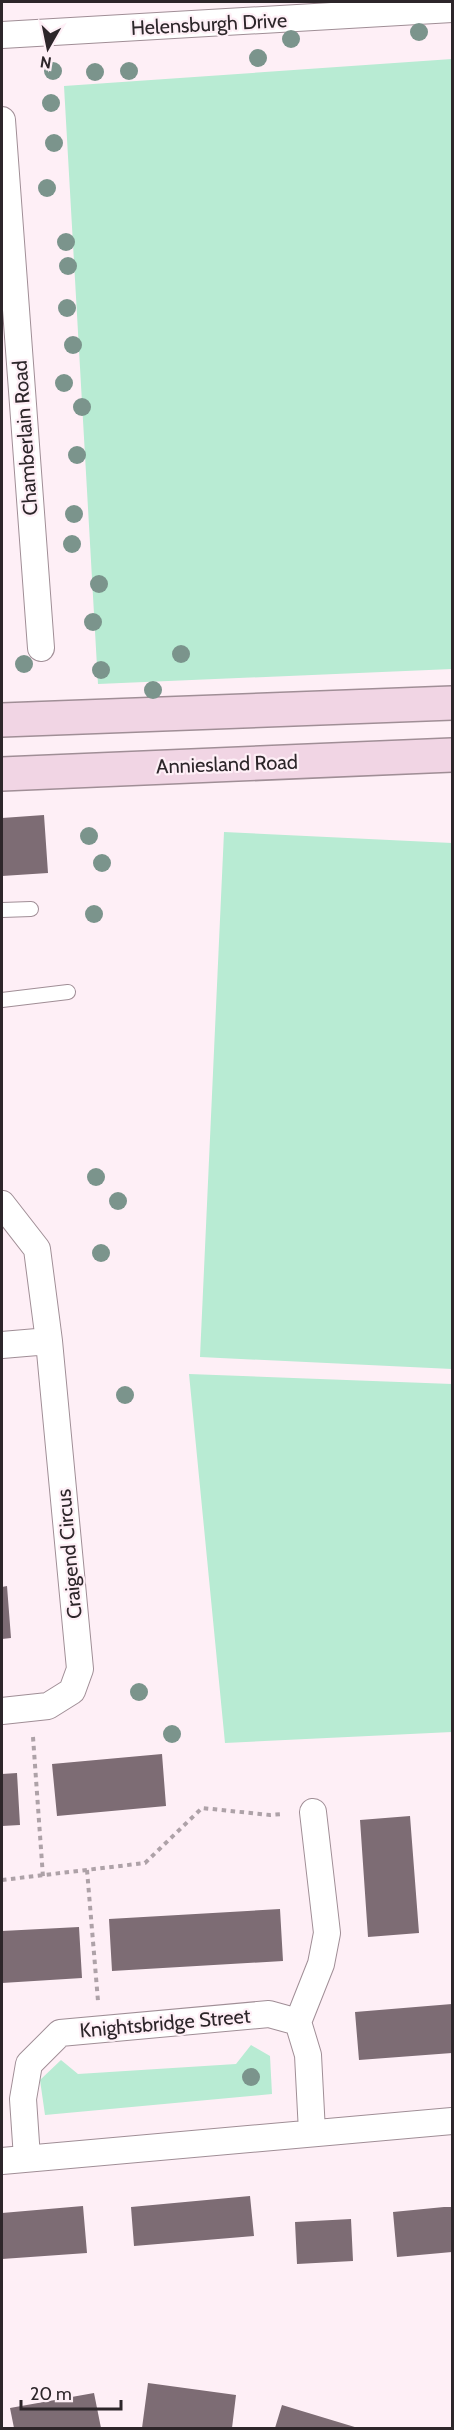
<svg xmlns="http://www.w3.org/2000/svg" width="454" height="2430" font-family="Cabin,sans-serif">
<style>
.green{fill:#b8ebd3}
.building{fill:#7d6c74}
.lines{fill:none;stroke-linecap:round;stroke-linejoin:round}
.lane-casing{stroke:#a08e96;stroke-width:16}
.street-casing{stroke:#a08e96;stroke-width:28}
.secondary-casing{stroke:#a08e96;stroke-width:36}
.path{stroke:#aea2a8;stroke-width:4;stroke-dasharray:4.5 4.5;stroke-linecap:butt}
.lane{stroke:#fff;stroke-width:14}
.street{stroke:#fff;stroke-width:26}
.secondary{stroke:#f1d5e4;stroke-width:33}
.tree{fill:#7b948c}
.labels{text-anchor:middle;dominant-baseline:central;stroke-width:4.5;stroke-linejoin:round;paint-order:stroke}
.street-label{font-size:20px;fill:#2d262a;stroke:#feeff6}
</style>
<rect width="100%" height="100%" fill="#feeff6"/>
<path class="green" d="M452 59V669L98 684 64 86Z
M224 832 452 843V1369L200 1357Z
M189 1374 452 1384V1732L225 1743Z
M251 2045 270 2056 272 2094 45 2115 40 2080 61 2060 78 2074 236 2064Z"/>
<path class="building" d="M44 815 48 873 2 876V818Z
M7 1586 11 1638 2 1639V1587Z
M162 1754 166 1806 57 1816 52 1764Z
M17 1773 20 1825 2 1826V1774Z
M410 1816 419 1933 368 1937 360 1820Z
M280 1909 283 1961 112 1971 109 1919Z
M79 1927 82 1978 2 1983V1931Z
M452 2004V2053L359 2060 355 2012Z
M250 2196 254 2236 134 2246 131 2207Z
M83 2206 87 2253 2 2259V2213Z
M444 2207H452V2252L397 2257 393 2212Z
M351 2219 353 2261 297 2264 295 2222Z
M148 2383 236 2395 232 2428H142Z
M94 2393 101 2428H14L10 2408Z
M282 2405 358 2428H275Z"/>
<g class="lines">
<g class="lane-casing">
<path id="lane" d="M2 910 31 909
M2 1000 68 992"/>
</g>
<g class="street-casing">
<path id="street" d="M2 35 452 9
M2 120 41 648
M2 1204 37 1249 49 1341 80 1669 72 1691 48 1706 2 1711
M2 1345 49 1341
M298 2022 321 1964 327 1933 313 1812
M27 2158 23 2099 29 2064 60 2033 269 2014 298 2022 308 2055 312 2132
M2 2161 452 2121"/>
</g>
<g class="secondary-casing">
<path id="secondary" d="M2 720 452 703
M2 774 452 755"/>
</g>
<path class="path" d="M33 1737 43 1877
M87 1870 98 2001
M2 1880 145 1863 202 1808 270 1815 283 1814"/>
<use href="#lane" class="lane"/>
<use href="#street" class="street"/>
<use href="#secondary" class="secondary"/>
</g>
<g class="tree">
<circle cx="419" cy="32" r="9"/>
<circle cx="291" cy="39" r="9"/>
<circle cx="258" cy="58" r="9"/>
<circle cx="53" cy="71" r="9"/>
<circle cx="129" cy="71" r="9"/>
<circle cx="95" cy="72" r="9"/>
<circle cx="51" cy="103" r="9"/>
<circle cx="54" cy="143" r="9"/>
<circle cx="47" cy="188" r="9"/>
<circle cx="66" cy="242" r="9"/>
<circle cx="68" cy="266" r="9"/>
<circle cx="67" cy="308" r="9"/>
<circle cx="73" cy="345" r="9"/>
<circle cx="64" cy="383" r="9"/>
<circle cx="82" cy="407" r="9"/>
<circle cx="77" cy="455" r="9"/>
<circle cx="74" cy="514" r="9"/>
<circle cx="72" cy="544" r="9"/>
<circle cx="99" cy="584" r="9"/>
<circle cx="93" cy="622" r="9"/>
<circle cx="181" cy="654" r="9"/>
<circle cx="24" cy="664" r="9"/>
<circle cx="101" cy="670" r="9"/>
<circle cx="153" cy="690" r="9"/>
<circle cx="89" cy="836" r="9"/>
<circle cx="102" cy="863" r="9"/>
<circle cx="94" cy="914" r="9"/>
<circle cx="96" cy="1177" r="9"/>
<circle cx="118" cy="1201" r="9"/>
<circle cx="101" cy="1253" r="9"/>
<circle cx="125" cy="1395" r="9"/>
<circle cx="139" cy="1692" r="9"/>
<circle cx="172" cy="1734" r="9"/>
<circle cx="251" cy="2077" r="9"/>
</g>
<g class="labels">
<g class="street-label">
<text transform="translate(209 24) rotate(-3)">Helensburgh Drive</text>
<text transform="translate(25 438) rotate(-94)">Chamberlain Road</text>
<text transform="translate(227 764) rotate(-2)">Anniesland Road</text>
<text transform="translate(69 1554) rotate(-95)">Craigend Circus</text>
<text transform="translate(165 2023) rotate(-5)">Knightsbridge Street</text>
</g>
</g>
<rect width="454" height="2430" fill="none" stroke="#2d262a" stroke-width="6"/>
<g transform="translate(48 48) rotate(189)" stroke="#feeff6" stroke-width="4.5" paint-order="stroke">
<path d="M0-4.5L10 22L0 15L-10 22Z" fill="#2d262a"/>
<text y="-9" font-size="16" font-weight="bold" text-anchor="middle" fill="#2d262a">N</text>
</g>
<path d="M21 2400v9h100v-9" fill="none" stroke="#2d262a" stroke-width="3"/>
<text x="30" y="2400" font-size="18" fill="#2d262a" stroke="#feeff6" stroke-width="4.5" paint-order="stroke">20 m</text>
</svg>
